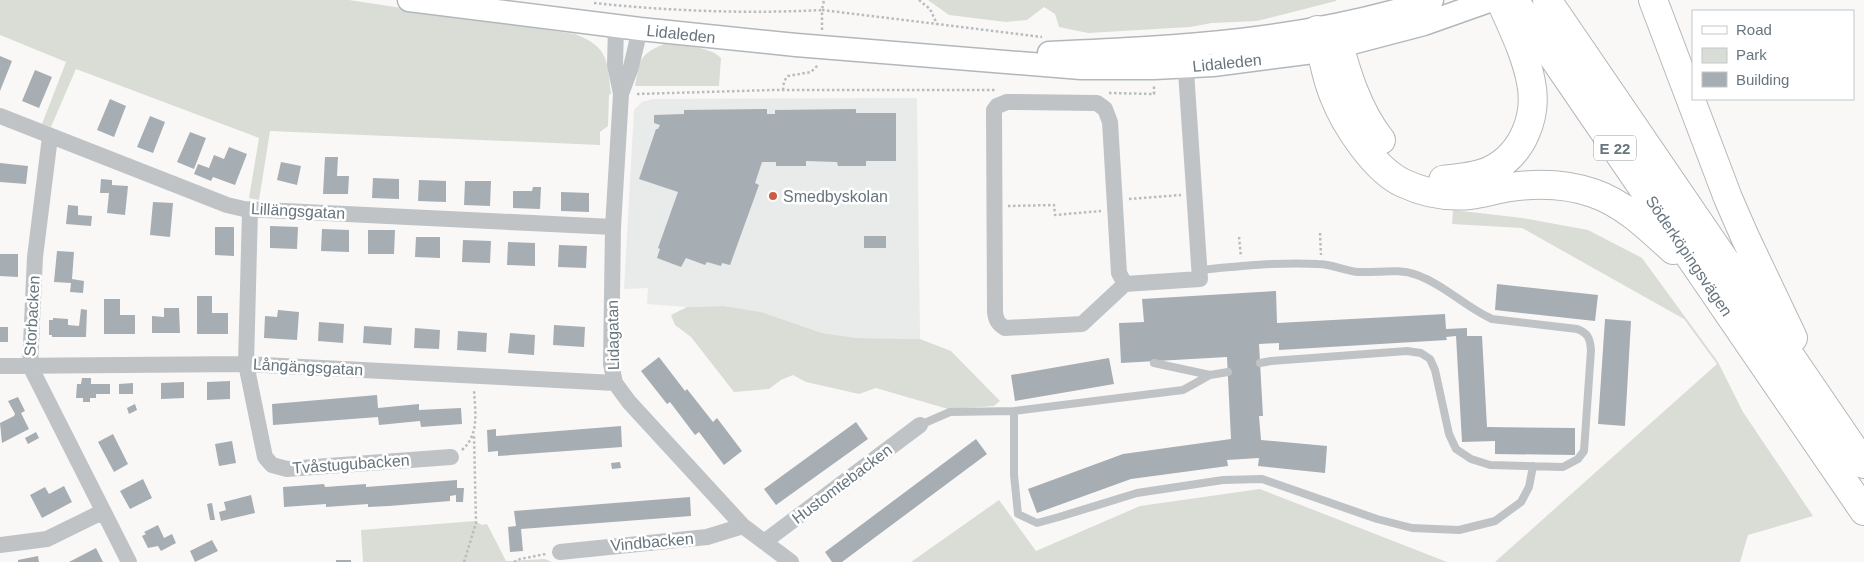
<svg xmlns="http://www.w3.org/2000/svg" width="1864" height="562" font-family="Helvetica,sans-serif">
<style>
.built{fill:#e9eaea}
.green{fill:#d9ddd6}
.building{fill:#a6adb3}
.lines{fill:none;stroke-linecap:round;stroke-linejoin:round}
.secondary-casing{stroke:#b1b7bb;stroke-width:25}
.highway-casing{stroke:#b5b8bb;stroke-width:30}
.path{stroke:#b9bcbe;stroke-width:2.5;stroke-dasharray:2.5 2.5;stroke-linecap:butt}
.lane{stroke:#bfc3c6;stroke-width:8}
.street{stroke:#bfc3c6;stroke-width:16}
.secondary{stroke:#fff;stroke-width:22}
.highway{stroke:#fff;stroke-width:28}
.poi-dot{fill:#ce5b41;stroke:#fff;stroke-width:2}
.labels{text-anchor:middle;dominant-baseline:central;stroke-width:5;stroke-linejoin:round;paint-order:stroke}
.shield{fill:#fff;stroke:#959ea5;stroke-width:1}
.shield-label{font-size:15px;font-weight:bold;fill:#67757e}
.street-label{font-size:16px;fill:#67757e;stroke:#fff}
.poi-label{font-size:16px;fill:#67757e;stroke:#fff;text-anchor:start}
</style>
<rect width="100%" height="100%" fill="#f9f8f7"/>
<path class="built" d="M917 98 920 339 857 338 822 333 761 312 724 306 687 307 647 304 648 288 624 289 634 110 642 102 653 99Z"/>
<path class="green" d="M0 0H349L575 34C609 47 607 61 611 94L609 95 608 126 600 132V145L270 131 259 200 249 198 259 138 76 69 51 127 42 124 66 62 0 35Z
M928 0H1336V1L1257 21 1212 23 1190 27 1088 33 1059 27 1055 14 1044 7 1027 20 1006 22 949 15Z
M664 44C679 45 710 46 721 58L719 86H635C640 61 638 55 664 44Z
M1453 210 1522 218 1588 230 1642 258 1718 362 1743 412 1813 516 1748 535 1740 562H1495L1717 364 1684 319 1522 228 1452 224Z
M724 306 761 312 822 333 857 338 920 339 951 351 1000 401 994 406 948 409 876 388 859 394 806 382 793 375 781 380 769 389 734 392 691 337 675 325 671 315 687 307Z
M1260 489 1447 562H911L999 500 1036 551 1140 506Z
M475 521 482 525 487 524 506 561 545 559 552 562H363L361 530Z"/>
<path class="building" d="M0 56 12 61 0 91Z
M35 70 52 77 39 108 22 101Z
M110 99 126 106 114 137 97 130Z
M767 109V114H775V110L856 109V113H896V161H866V166H838L837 162 806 161V166H776V162H762L755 183 759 185 730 265 722 263 721 266 707 262 705 265 686 258 681 267 657 258 660 249 658 248 678 192 639 179 656 129H658L660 125 654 123V115L684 114V110Z
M150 116 165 122 153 153 137 147Z
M190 132 206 138 194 169 177 162Z
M229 147 247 154 235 185 213 177 211 181 194 174 198 164 209 168 214 155 224 159Z
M325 157H338L337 176H349L348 194H323Z
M281 162 301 166 297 185 277 180Z
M0 163 28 166 26 184 0 182Z
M373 178 399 179V199L372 198Z
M101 179 112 180V185L128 186 125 215 107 213 109 193H100Z
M419 180 446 181V202L418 201Z
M465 181H491L490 206 464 205Z
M533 187H541L540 209 513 208V191H532Z
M561 192 589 193V212L561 211Z
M153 202 173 203 170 237 150 235Z
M68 205 78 206V215L92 216 91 226 66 224Z
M270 226 298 227 297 249 270 248Z
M215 227H234V256L215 255Z
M322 229 349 230V252L321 251Z
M368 230H395L394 254H368Z
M864 236H886V248H864Z
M416 237H440V258L415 257Z
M463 240 491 241 490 263 462 262Z
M508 242 535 243V266L507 265Z
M559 245 587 246 586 268 558 267Z
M57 251 74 252 72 279 84 281 83 293 70 292 71 283 54 282Z
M0 254H18V277L0 276Z
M1497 284 1598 295 1595 321 1495 310Z
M1276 291 1277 323 1445 314 1446 329 1467 328V336H1482L1487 427 1575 428V455L1495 454V441L1462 442 1456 336 1446 337 1447 340 1279 350V343L1259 344 1263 416H1259L1261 440 1327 446 1325 473 1258 466 1259 458 1227 460 1228 466 1131 479 1037 513 1028 489 1123 454 1231 439 1227 357 1121 363 1119 323 1144 322 1142 299Z
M197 296H212V313H228V334H197Z
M104 299H120V315H135V334H104Z
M164 308H179L180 333H152V316L164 317Z
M81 309 87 310 86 337H52V335H49V320H53V318L68 319V325L79 326Z
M278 310 299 312 297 340 264 338 265 316 277 317Z
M1605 319 1631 321 1625 426 1598 424Z
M319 322 344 324 343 343 318 341Z
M554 325 585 327 584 347 553 345Z
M364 326 392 328 391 345 363 343Z
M0 327H8V342H0Z
M415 328 440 330 439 349 414 348Z
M458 331 487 333 486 352 457 350Z
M510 333 535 335 534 355 508 353Z
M659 357 685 391 687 389 713 422 717 418 742 451 724 465 699 432 695 435 670 402 667 404 641 371Z
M1109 358 1114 384 1015 401 1011 375Z
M82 378H91V384H110V394H96V398H90V402H83V398H76L77 384H81Z
M230 381V399L207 400V382Z
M184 382V398L161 399V383Z
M133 383V394H119V384Z
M377 395 378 408 419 404V410L461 408 462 424 421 427 420 421 379 425 378 417 273 425 272 404Z
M18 397 25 411 21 413 29 429 2 443 0 423 14 416 15 414 8 401Z
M135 404 137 410 129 414 127 408Z
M856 422 868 439 776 505 764 489Z
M621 426 622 447 498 456V451L488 452 487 430 496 429V436Z
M36 432 39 438 28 444 25 438Z
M113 434 128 464 114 472 98 442Z
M976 439 987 454 842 562H832L825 552Z
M232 441 236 463 219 466 215 444Z
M620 462 621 468 612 469 611 463Z
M143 479 152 498 130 509 120 491Z
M457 480V488H464L463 502H456V495L450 496V501L389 506 368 507V504L326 507V504L284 507 283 487 324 484 325 487 366 484V487Z
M64 486 72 502 42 518 30 495 45 487 49 494Z
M251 495 255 513 221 521 219 512 226 510 224 502Z
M690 497 691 516 521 529 523 551 510 552 508 527 516 526 514 511Z
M212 503 215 520H210L207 504Z
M158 525 164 538 172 534 176 543 161 551 158 546 148 548 142 536 146 534 144 532Z
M212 540 218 551 195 562 190 551Z
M96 548 103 562H69Z
M38 556 39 562H18V560Z
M336 560H351V562H336Z"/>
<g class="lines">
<g class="secondary-casing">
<path id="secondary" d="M409 0 640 29 796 45 1081 68H1154L1213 65 1321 51 1424 24 1492 0
M1049 53C1181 47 1306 41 1432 0"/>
</g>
<g class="highway-casing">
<path id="highway" d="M1514 0 1864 511
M1547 0 1864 464
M1653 0 1728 198 1745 237 1793 338
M1317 30C1322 51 1325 75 1334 96 1345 125 1375 170 1403 183 1424 193 1448 197 1470 195 1484 193 1497 189 1511 187 1538 183 1567 184 1593 193 1625 204 1649 228 1673 250
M1336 35C1346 71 1357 110 1381 140
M1443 180C1458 178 1477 177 1491 170 1523 154 1538 116 1531 82 1526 55 1513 29 1502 4"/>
</g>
<path class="path" d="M919 0 930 9 937 24 1042 37
M594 3C670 11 746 14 822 10L824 0
M822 30V10L937 24
M783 90 784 81 788 76 811 72 818 65
M1109 93 1154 94V85
M637 94 773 90H997
M1129 199 1181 195
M1008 206 1054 205 1055 215 1101 211
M1320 233 1321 255
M1239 237 1241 257
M462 450C480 434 475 411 474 389
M464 562 476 523 474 434
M514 562 520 559 546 554"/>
<path class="lane" d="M1199 270C1239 266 1278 262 1318 264 1332 264 1345 271 1359 272 1379 273 1398 268 1417 275 1445 285 1465 307 1492 319L1577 329C1588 333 1590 338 1591 350L1584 451 1578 459 1563 467 1490 465 1471 459 1456 449 1449 434 1435 370 1430 359 1421 353 1407 351 1271 361 1260 363
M1154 363 1210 375
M1014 411V475L1018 514 1037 523 1059 517 1137 493 1223 480 1262 479 1377 519 1412 528 1459 530 1495 521 1521 502 1529 487 1533 466
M920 425 950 412 1014 411 1183 390 1210 375 1228 372"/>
<path class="street" d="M616 26 615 65 621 94 613 227 611 364 615 383 629 402 743 526 791 562
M621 94 631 67 640 29
M0 116 227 205 244 209 613 227
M50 137 35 257 30 366 129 562
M250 210 246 364 265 457 272 465 287 469 451 457
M1125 284 1119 273 1110 122 1105 109 1097 103 1007 102 997 106 994 110 995 312C996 320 998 324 1005 328L1082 324 1125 284 1200 279 1185 56
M0 366 246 364 615 383
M764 542 920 425
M0 545 47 539 102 512
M560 552 707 537 743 526"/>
<use href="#secondary" class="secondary"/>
<use href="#highway" class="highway"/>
</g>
<circle class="poi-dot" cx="773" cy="196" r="5"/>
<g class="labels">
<rect class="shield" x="1594" y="135.5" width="42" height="25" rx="4"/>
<g class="shield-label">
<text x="1615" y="148">E 22</text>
</g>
<g class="street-label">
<text transform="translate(681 34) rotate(6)">Lidaleden</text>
<text transform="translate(1227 63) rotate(-6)">Lidaleden</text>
<text transform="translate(298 211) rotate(3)">Lillängsgatan</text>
<text transform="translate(1689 256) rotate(56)">Söderköpingsvägen</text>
<text transform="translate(32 316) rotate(-87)">Storbacken</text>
<text transform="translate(613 335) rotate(-91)">Lidagatan</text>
<text transform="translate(308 367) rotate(3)">Långängsgatan</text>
<text transform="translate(351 464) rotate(-4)">Tvåstugubacken</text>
<text transform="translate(842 484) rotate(-37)">Hustomtebacken</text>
<text transform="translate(652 542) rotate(-5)">Vindbacken</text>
</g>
<g class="poi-label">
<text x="783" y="196">Smedbyskolan</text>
</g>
</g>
<rect x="1692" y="10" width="162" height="90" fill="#ffffff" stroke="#c2c8cb"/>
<rect x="1702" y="26" width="25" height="8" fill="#ffffff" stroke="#c2c8cb"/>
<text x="1736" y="35" font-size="15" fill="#67757e">Road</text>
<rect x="1702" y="48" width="25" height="15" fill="#d9ddd6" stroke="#c2c8cb"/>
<text x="1736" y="60" font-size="15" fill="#67757e">Park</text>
<rect x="1702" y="72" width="25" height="15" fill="#a6adb3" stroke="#c2c8cb"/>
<text x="1736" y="85" font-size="15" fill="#67757e">Building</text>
</svg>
